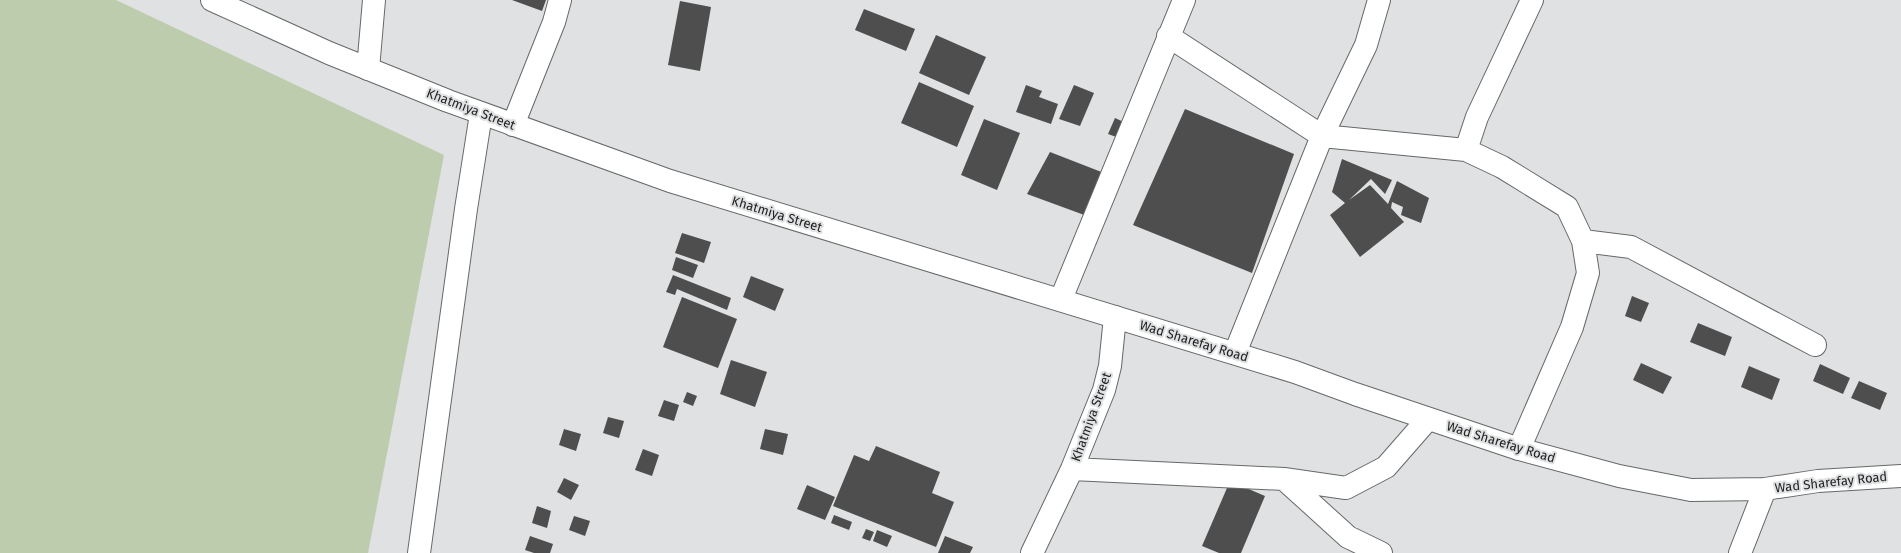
<svg xmlns="http://www.w3.org/2000/svg" width="1901" height="553" font-family="'Fira Sans',sans-serif">
<style>
.green{fill:#beccae}
.building{fill:#4f4e4f}
.lines{fill:none;stroke-linecap:round;stroke-linejoin:round}
.minor-casing{stroke:#666869;stroke-width:24}
.major-casing{stroke:#666869;stroke-width:24}
.minor{stroke:#fff;stroke-width:22}
.major{stroke:#fff;stroke-width:22}
.labels{text-anchor:middle;dominant-baseline:central;stroke-width:4;stroke-linejoin:round;paint-order:stroke}
.street-label{font-size:13px;fill:#222323;stroke:#dfe1e2}
</style>
<rect width="100%" height="100%" fill="#dfe1e2"/>
<path class="green" d="M0 0H116L444 155 368 553H0Z"/>
<path class="building" d="M512 0H546L542 11Z
M680 1 711 7 700 71 668 65Z
M864 9 915 29 906 51 855 30Z
M936 35 986 57 969 95 919 73Z
M919 82 974 106 957 147 901 123Z
M1026 85 1042 91 1039 97 1058 104 1051 124 1016 112Z
M1074 85 1094 93 1080 126 1059 119Z
M1185 109 1294 154 1252 273 1133 225Z
M1115 118 1128 124 1122 139 1108 134Z
M984 119 1020 133 997 190 961 175Z
M1050 152 1104 173 1087 216 1027 194Z
M1342 159 1392 180 1385 194 1371 179 1349 200 1370 185 1388 204 1397 181 1429 198 1421 223 1401 215 1403 207 1392 202 1391 208 1404 222 1360 257 1330 215 1345 203 1332 192Z
M682 233 711 242 704 263 675 253Z
M676 257 698 265 693 278 672 270Z
M673 275 731 298 727 310 677 289 675 295 666 292Z
M751 276 784 289 775 311 743 297Z
M1632 296 1649 303 1641 322 1625 316Z
M682 297 737 319 718 368 663 347Z
M1698 323 1732 337 1725 356 1690 342Z
M731 360 767 372 755 407 720 394Z
M1641 363 1672 377 1663 394 1633 380Z
M1820 364 1850 378 1843 394 1813 381Z
M1749 366 1780 379 1772 400 1741 387Z
M1859 381 1887 393 1880 410 1851 398Z
M687 392 697 396 693 406 683 402Z
M664 400 679 405 674 421 658 416Z
M608 417 624 421 619 438 603 433Z
M564 429 581 434 576 451 559 445Z
M765 429 788 434 783 455 760 449Z
M876 446 940 472 932 493 954 502 936 547 833 506 854 455 869 461Z
M643 449 659 455 652 476 635 470Z
M564 478 579 485 571 500 557 492Z
M1230 481 1265 496 1241 553H1219L1202 546Z
M807 485 835 497 825 520 797 509Z
M537 506 551 511 547 528 532 523Z
M834 515 852 522 849 530 831 523Z
M574 516 590 521 585 536 569 530Z
M866 529 874 532 870 541 862 538Z
M877 530 892 536 887 547 873 541Z
M530 536 553 544 550 553H534L525 550Z
M945 536 973 547 970 553H938Z"/>
<g class="lines">
<g class="minor-casing">
<path id="minor" d="M1168 36 1322 136 1466 150 1502 167 1567 207 1583 241 1588 273 1572 327 1519 449
M368 69 374 0
M513 125 554 22 560 0
M1466 150 1477 117 1532 0
M1583 241 1631 247 1815 345
M1061 299 1184 0
M1235 353 1322 136 1366 45 1379 0
M1072 469 1284 479 1346 488 1386 467 1428 419
M1284 479 1348 537 1381 553
M419 553 466 209 481 114
M1032 553 1072 469 1104 390 1110 366 1115 317
M1740 553 1765 489"/>
</g>
<g class="major-casing">
<path id="major" d="M212 0 329 53 448 101 670 181 1295 372 1355 394 1519 449 1619 476 1691 490 1765 489 1818 481 1901 476"/>
</g>
<use href="#minor" class="minor"/>
<use href="#major" class="major"/>
</g>
<g class="labels">
<g class="street-label">
<text transform="translate(471 109) rotate(21)">Khatmiya Street</text>
<text transform="translate(777 214) rotate(17)">Khatmiya Street</text>
<text transform="translate(1194 341) rotate(17)">Wad Sharefay Road</text>
<text transform="translate(1091 417) rotate(-70)">Khatmiya Street</text>
<text transform="translate(1501 442) rotate(17)">Wad Sharefay Road</text>
<text transform="translate(1831 482) rotate(-6)">Wad Sharefay Road</text>
</g>
</g>
</svg>
